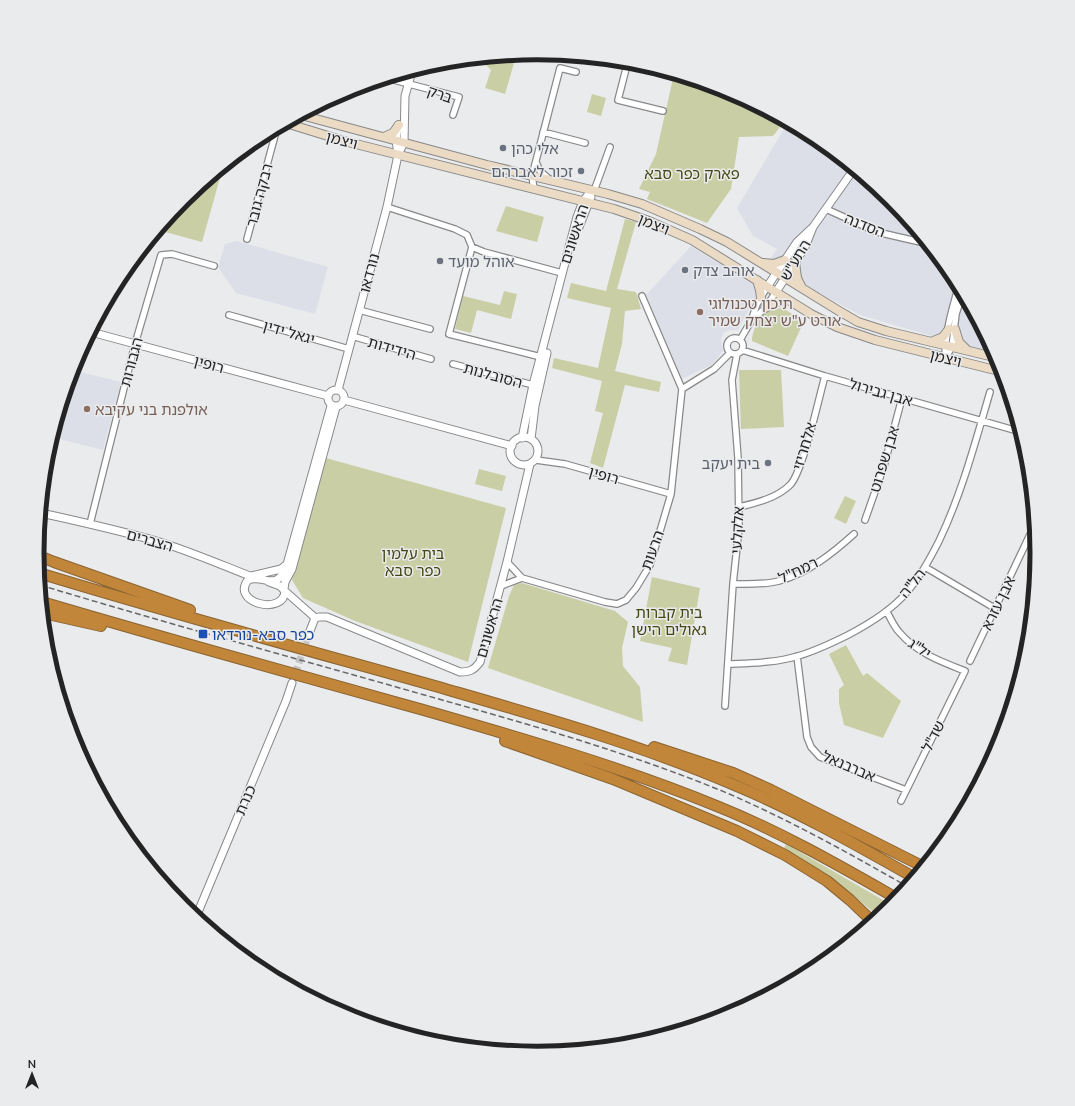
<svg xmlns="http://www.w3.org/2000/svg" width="1075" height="1106" font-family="Mulish,'Noto Sans Hebrew',sans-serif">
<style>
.built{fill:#dcdfe8}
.green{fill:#cacea4}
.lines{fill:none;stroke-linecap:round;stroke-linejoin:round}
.tertiary-tunnel{stroke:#c2c3c5;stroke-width:7;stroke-dasharray:7 3.5;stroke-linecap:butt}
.minor-casing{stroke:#88898a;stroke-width:8}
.tertiary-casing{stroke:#88898a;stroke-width:9}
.secondary-casing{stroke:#88898a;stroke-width:10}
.motorway-casing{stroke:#8a6432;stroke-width:12}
.minor{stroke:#fff;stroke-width:5.5}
.tertiary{stroke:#fff;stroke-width:7}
.secondary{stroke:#ecdbc4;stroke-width:8}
.motorway{stroke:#c18639;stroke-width:10}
.rail{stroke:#676769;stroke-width:1.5;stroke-dasharray:6 3;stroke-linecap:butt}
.worship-dot{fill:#6b7280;stroke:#eaebed;stroke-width:1.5}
.education-dot{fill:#8d6e63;stroke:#eaebed;stroke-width:1.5}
.transit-dot{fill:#1a4fb4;stroke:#eaebed;stroke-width:1.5}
.labels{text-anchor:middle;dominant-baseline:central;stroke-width:3;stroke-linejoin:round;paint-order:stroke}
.street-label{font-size:15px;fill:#242425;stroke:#eaebed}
.worship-label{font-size:15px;fill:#5b616d;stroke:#eaebed;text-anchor:start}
.park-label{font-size:15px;fill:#444613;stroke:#eaebed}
.education-label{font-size:15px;fill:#785e54;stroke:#eaebed;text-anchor:start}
.transit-label{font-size:15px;fill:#164399;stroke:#eaebed;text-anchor:start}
.rim{fill:none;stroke:#242425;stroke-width:5}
</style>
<rect width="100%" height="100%" fill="#eaebed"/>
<path class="built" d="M788 122 816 137 892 199 954 275 997 355 860 315 797 281 769 261 777 249 753 236 737 208Z
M237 241 328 267 315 314 236 293 218 267 225 244Z
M691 246 760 289 738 330H730L724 332 721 339 723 351 713 364 682 379 646 295Z
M72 370 121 382 103 450 52 437Z"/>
<path class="green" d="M499 56V58L514 63 505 94 485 88 491 70 483 62 470 59Z
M674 74 729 91 785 121 773 136 739 137 731 189 707 223 647 199 650 192 639 189 656 154Z
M592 94 606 98 601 116 587 112Z
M223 167 202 242 158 230 184 199Z
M506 206 544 217 537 242 496 231Z
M625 219 636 222 617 289 636 292 641 309 625 311 622 344 615 371 661 382 659 392 625 385 603 468 590 463 603 413 595 411 602 381 552 368 554 358 598 368 611 308 567 298 571 283 606 291Z
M504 291 517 294 511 319 477 310 471 333 455 329 463 296 500 305Z
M772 307 784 309 804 321 788 356 752 341C752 328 762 313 772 307Z
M739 370H781L784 427 741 429Z
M326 458 506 508 468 662 355 621 303 598 292 580Z
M479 469 506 476 502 491 475 484Z
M845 496 856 501 846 524 834 518Z
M652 577 700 588 687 665 668 661 672 648 640 641Z
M522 583 615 611 628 622 622 648 623 666 640 687 643 722 488 668 509 596 514 585Z
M846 645 863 676 867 673 901 701 883 738 844 725 839 703V689L844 685 829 654Z
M786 844 883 900 892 906 879 917C848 890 819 868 784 848Z"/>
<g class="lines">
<path class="tertiary-tunnel" d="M292 683 308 636"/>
<g class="minor-casing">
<path id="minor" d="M628 61 618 100 663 111
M386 78 459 97 453 115
M543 132 585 143
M536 162 540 171 548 178
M534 189 532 176 560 68 576 72
M594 191 610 147
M387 207 455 229 467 235 472 247 484 252 562 273
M826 209 877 232 929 244
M247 239 277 128
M472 247 449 334 541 357
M642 296 682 389
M359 310 430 329
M229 315 349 349
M752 321 765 308 776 292
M352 336 431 359
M727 346a8 8 0 1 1 16 0a8 8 0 1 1-16 0Z
M740 340 751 321 757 304 767 287
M742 350 825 376 1021 432
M945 358C945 333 952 309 959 285
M945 358 952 347 956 314 963 292
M453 364 533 385
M536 460 565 464 671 494
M739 507C756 503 777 498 790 485 803 472 819 397 825 376
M865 520 884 466 902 398
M90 524 135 344 161 255 172 254 214 266
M507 562 522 578 605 602 617 604 626 600 636 588 650 565 671 494 682 389 714 369 730 353
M925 567 991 606 996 607
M733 584C748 584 764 585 779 581 808 573 833 553 854 534
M501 586 522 578
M887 612C891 619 894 627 900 633 917 653 942 662 965 671L901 801
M797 656 807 737 811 747 820 757 906 790
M970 661 1035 524
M728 664C752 663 775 663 798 656 815 651 832 643 848 635 869 624 891 611 907 592 920 577 930 559 939 541 962 493 975 443 990 392
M725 706 733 584 739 528 738 458 732 380 737 354"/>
</g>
<g class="tertiary-casing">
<path id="tertiary" d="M398 155 396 140 398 125
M579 227 591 197
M767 287 797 242 813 227 854 169
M776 292 805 247 813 227
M91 332 328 396
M328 398a8 8 0 1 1 16 0a8 8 0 1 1-16 0Z
M338 390 387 207 398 155 404 142 405 96 412 71
M344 400 512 446
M510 451a14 14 0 1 1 28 0a14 14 0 1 1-28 0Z
M522 438 533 385 577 217C581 207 584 195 594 191
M531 439 535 406 547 353
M41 513C82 522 123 531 163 543 194 553 224 566 255 578
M251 576 281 569 286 565
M269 582 280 586 285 591C284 616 230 603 248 580 264 574 275 592 286 568L331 406
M284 589 285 582 292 569 336 407
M286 592 312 615 315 618
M315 618 319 617H327L460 672C470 672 474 670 480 662L507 562 530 464
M308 636 315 618
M196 917 286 701 292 683"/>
</g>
<g class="secondary-casing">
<path id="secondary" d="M301 115 487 165 608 194 642 204 700 229 727 242 839 311 858 322 886 331 998 358
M286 123 344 141 614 209 649 221 692 240 811 314 837 327 875 340 1003 372
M384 137 393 133 399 125
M795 262 797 278 802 288
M763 263 774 264 785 260
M757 280 760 290 761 298
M765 308 773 303 787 300
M955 329 959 342 967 350
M931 342 943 337 949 329"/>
</g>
<g class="motorway-casing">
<path id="motorway" d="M37 555 54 562 190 610
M39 573C170 613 303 649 435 686 535 715 636 743 732 784 795 810 855 844 915 878
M42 602C167 639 294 674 420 709 521 738 622 767 719 807 781 832 840 866 898 899
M43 613 101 626
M505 741 613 779 737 831 785 855 827 881 850 900 873 922
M654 747 733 773 771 790 924 867"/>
</g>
<use href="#minor" class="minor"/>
<use href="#tertiary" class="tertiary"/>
<use href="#secondary" class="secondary"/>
<use href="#motorway" class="motorway"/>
<path class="rail" d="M40 585C169 624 298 659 428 696 528 724 630 753 727 793 789 820 849 853 908 887"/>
</g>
<g class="worship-dot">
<circle cx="503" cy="148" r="4"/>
<circle cx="581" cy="171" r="4"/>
<circle cx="440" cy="261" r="4"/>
<circle cx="685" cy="270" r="4"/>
<circle cx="768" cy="463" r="4"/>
</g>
<g class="education-dot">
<circle cx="700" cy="312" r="4"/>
<circle cx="87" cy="409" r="4"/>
</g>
<rect class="transit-dot" x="198" y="629" width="10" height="10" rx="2"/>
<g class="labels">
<g class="street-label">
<text transform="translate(440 94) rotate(19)">ברק</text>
<text transform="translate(342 140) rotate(15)">ויצמן</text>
<text transform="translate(259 195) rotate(-75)">רבקה גובר</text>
<text transform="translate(654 224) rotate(22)">ויצמן</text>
<text transform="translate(865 225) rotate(21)">הסדנה</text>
<text transform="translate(574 234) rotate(-72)">הראשונים</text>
<text transform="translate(795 260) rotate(-59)">התע"ש</text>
<text transform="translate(369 273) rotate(-75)">נורדאו</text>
<text transform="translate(289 332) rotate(16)">יגאל ידין</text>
<text transform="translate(392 348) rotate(16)">הידידות</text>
<text transform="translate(946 358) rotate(14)">ויצמן</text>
<text transform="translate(131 362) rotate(-75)">הגבורות</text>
<text transform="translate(209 364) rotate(15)">רופין</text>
<text transform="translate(493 375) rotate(15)">הסובלנות</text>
<text transform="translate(881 392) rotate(16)">אבן גבירול</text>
<text transform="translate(804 446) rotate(-73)">אלחריזי</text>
<text transform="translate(884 459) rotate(-73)">אבן שפרוט</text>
<text transform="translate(604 475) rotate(16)">רופין</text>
<text transform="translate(737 530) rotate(-87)">אלקלעי</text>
<text transform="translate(150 540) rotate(16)">הצברים</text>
<text transform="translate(652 550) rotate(-70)">הרעות</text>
<text transform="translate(798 570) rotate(-25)">רמח"ל</text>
<text transform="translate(912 583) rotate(-51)">הל"ה</text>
<text transform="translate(998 603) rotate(-64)">אבן עזרא</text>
<text transform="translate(489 628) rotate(-74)">הראשונים</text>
<text transform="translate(920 648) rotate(34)">יל"ג</text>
<text transform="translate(933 736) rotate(-63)">שד"ל</text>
<text transform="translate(849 766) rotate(23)">אברבנאל</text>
<text transform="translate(245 800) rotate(-67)">כנרת</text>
</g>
<g class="worship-label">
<text x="511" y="148">אלי כהן</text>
<text x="573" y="171" text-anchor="end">זכור לאברהם</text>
<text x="448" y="261">אוהל מועד</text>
<text x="693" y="270">אוהב צדק</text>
<text x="760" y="463" text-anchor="end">בית יעקב</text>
</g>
<g class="park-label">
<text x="692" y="173">פארק כפר סבא</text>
<text x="413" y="553">בית עלמין<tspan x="413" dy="17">כפר סבא</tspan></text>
<text x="669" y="612">בית קברות<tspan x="669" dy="17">גאולים הישן</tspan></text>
</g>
<g class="education-label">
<text x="708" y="303">תיכון טכנולוגי<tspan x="708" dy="17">אורט ע"ש יצחק שמיר</tspan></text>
<text x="95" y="409">אולפנת בני עקיבא</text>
</g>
<g class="transit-label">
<text x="212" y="634">כפר סבא-נורדאו</text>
</g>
</g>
<path d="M0 0H1075V1106H0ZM44 553a493 493 0 1 1 986 0a493 493 0 1 1-986 0Z" fill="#eaebed" fill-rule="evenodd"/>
<path class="rim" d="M44 553a493 493 0 1 1 986 0a493 493 0 1 1-986 0Z"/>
<g transform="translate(32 1074)" stroke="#eaebed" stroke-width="3" paint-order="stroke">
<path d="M0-3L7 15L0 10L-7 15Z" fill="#242425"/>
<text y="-6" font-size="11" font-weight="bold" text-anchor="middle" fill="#242425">N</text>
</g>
</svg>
